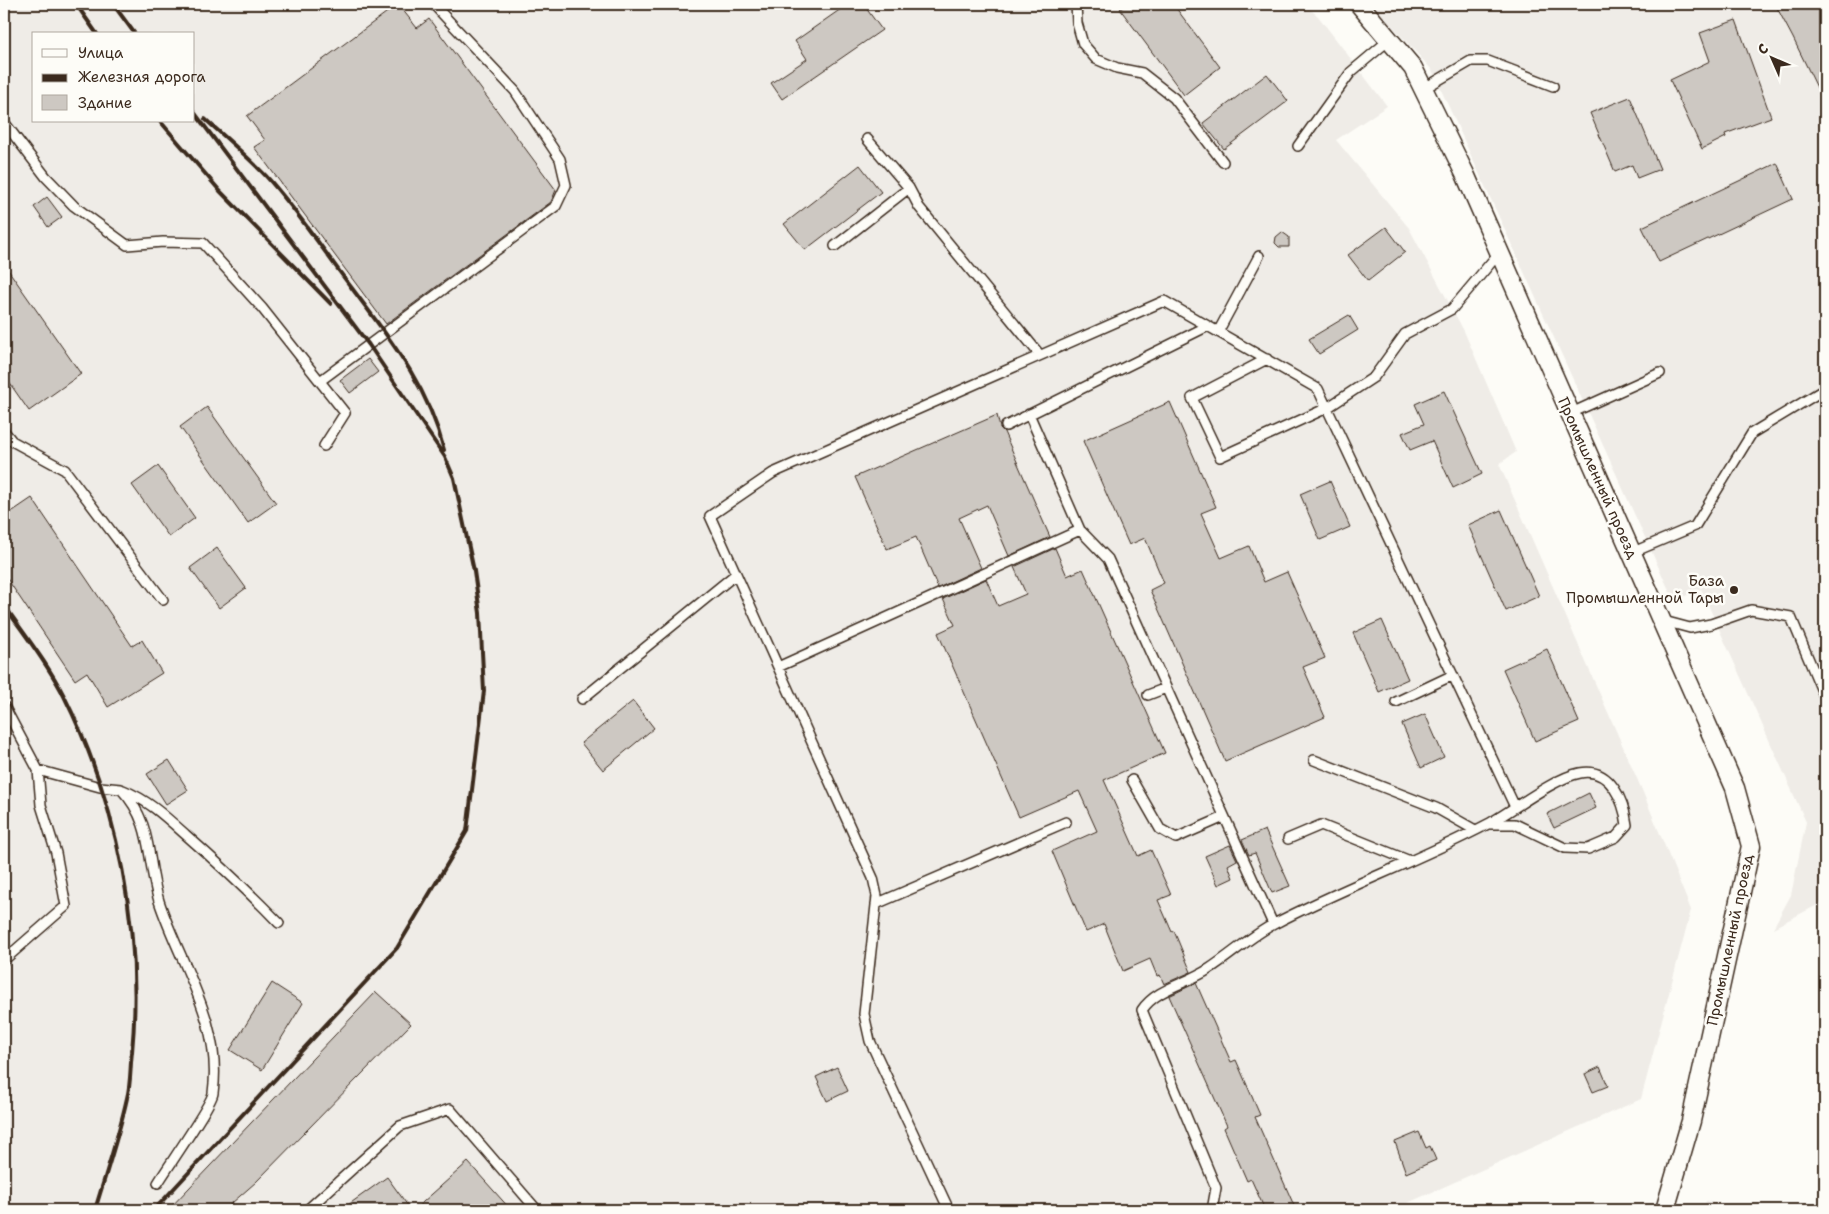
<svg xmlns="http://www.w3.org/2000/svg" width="1829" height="1214" font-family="'Shantell Sans',sans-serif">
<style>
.built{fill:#efece7;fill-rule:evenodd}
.building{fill:#cdc8c2;stroke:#3b2a1e}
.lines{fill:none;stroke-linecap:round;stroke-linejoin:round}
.lane-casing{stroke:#3b2a1e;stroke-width:12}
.street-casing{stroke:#3b2a1e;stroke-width:21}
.lane{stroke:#fdfcf7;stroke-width:9}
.street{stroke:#fdfcf7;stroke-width:18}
.rail{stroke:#3b2a1e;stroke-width:4}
.poi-dot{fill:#3b2a1e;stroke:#fdfcf7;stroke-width:2}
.labels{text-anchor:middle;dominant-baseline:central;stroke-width:5;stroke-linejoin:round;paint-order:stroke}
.street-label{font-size:15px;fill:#3b2a1e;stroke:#fdfcf7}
.poi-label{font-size:15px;fill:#3b2a1e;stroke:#fdfcf7;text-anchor:end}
</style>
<rect width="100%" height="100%" fill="#fdfcf7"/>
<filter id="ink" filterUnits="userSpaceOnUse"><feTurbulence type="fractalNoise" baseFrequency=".02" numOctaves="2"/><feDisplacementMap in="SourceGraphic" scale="10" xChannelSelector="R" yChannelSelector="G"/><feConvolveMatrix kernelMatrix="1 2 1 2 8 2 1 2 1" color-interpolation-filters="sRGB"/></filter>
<g filter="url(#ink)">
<path class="built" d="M4 4H1304L1318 16 1387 106 1336 140 1409 228 1464 331 1516 452 1499 464 1642 790 1691 910 1641 1099 1392 1210H4ZM34 34H194V121H34Z
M1372 4H1825V901L1773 928 1791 895 1806 822 1701 589 1674 601 1432 70Z
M1706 1201 1752 1210H1703Z"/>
<path class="building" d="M398 4 417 28 429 19 556 190 551 202 386 324 254 147 265 140 247 116Z
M848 4H863L882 30 782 99 771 83 807 59 795 41Z
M1127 4H1173L1220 67 1184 95 1120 9Z
M1775 4H1825V104L1793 38Z
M1736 20 1771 117 1725 134 1726 137 1702 149 1670 80 1710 61 1700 33Z
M1267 74 1288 101 1224 149 1203 123Z
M1630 97 1660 169 1637 178 1632 165 1615 172 1590 113Z
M1777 163 1793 199 1659 262 1642 227Z
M860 165 881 192 805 250 784 224Z
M47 197 62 217 48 227 34 207Z
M1386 227 1405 252 1368 281 1348 255Z
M1282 232 1289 237V247H1279L1275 243 1276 237Z
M4 264 81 374 29 411 4 375Z
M1349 315 1358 330 1319 354 1309 339Z
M368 359 378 372 350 393 340 380Z
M1444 391 1482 474 1453 488 1432 441 1410 450 1402 433 1424 424 1415 404Z
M1170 402 1216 507 1201 513 1221 558 1249 546 1264 582 1287 572 1325 658 1303 667 1325 717 1225 761 1150 590 1164 583 1145 538 1129 545 1083 441Z
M207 407 276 503 248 523 180 427Z
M997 415 1000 428 1004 432 1050 537 1009 556 987 505 959 518 981 568 938 588 916 537 887 549 855 477Z
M158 466 195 518 169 537 132 485Z
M1330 481 1350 527 1320 540 1300 494Z
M32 498 132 646 142 640 162 673 108 707 87 672 75 680 4 574V517Z
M1501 510 1539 596 1506 611 1468 525Z
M217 548 246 588 219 608 190 568Z
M1055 548 1067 576 1083 569 1165 753 1104 780 1138 856 1151 850 1171 895 1158 900 1172 932 1174 931 1191 972 1164 984 1160 975 1157 976 1150 959 1123 971 1104 924 1086 932 1052 851 1097 831 1079 791 1019 817 938 633 955 625 943 599 986 579 998 606 1026 594 1014 567Z
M1382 620 1408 679 1379 692 1353 633Z
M1547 649 1579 722 1535 741 1503 669Z
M633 701 654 728 603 770 581 743Z
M1425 714 1444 757 1421 768 1402 724Z
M169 760 188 790 166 804 147 774Z
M1589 793 1596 808 1554 828 1547 814Z
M1265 830 1290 886 1272 893 1255 853 1249 855 1242 840Z
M1230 845 1237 860 1228 865 1233 878 1218 885 1205 856Z
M272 983 303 1003 262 1070 230 1050Z
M1196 983 1231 1062 1236 1060 1260 1115 1255 1117 1296 1210H1265L1251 1179 1247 1181 1224 1128 1227 1126 1169 996Z
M376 992 411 1024 256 1182 224 1210H168Z
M837 1067 848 1091 827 1101 816 1077Z
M1600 1067 1608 1086 1593 1092 1585 1074Z
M1419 1132 1426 1148 1430 1146 1436 1160 1406 1173 1395 1142Z
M468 1162 511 1210H414Z
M387 1177 411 1210H341Z"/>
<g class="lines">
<g class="lane-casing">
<path id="lane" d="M1076 4 1077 23 1083 44 1096 59 1117 68 1142 73 1174 98 1223 162
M1423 89 1471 61H1488L1553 86
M4 122 46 177 74 206 127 245 163 242 203 243 262 308 345 413 324 446
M867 139 909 188 919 207 1040 355
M1298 146 1351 72 1389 40
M835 246 909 188
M1218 332 1259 256
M1267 359 1192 398 1220 457 1327 408 1374 377 1405 334 1452 309 1499 253
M320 381 556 206 566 185 560 159 515 91 433 4
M1029 414 1080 530 1108 559 1273 924
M1569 414 1660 373
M1006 426 1208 326
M4 431 12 441 65 470 163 600
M1631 553 1695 526 1752 433 1825 389
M1660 620 1690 628 1711 624 1751 610 1791 617 1825 698
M778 667 1080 530
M1148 695 1166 688
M582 699 736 574
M1396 702 1453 675
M4 706 38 770 41 805 56 853 66 906 4 960
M1314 760 1436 808 1475 830
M38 770 100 787 121 789C154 824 146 859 159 901 180 965 223 1022 213 1093 212 1104 167 1168 158 1183
M1132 780 1160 829 1176 838 1224 817
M123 790C148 800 166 817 186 835 218 863 249 892 279 923
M1288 839 1321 825 1410 861
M876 904 1066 822
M307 1210 400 1126 450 1109 537 1210
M949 1210 870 1041 864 1014 877 896 873 878 710 516 773 473 1164 301 1318 389 1515 807
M1212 1210 1216 1188 1142 1010C1157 988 1187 984 1209 969 1231 955 1251 936 1274 924 1344 887 1418 861 1488 824 1512 811 1554 778 1580 773 1611 767 1624 802 1627 825L1616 837 1588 849 1565 848 1515 824H1488"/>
</g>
<g class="street-casing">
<path id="street" d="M1359 4 1413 68 1465 174 1735 788 1751 846 1691 1121 1665 1210"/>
</g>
<use href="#lane" class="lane"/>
<use href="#street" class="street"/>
<path class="rail" d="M76 4 97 34
M113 4 135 34
M205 119C226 138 247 156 266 176 297 210 323 250 351 287 390 339 428 386 444 450
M160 121 220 191 331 304
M4 605C24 634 48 664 64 696 118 804 143 933 132 1052 130 1067 131 1083 127 1098 119 1135 106 1173 95 1210
M4 904 5 902
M154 1210 397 948 467 831 484 691 480 613 474 571 454 478 445 457 369 345 194 112"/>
</g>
</g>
<circle class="poi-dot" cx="1734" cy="590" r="5"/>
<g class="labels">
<g class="street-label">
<text transform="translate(1598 478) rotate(66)">Промышленный проезд</text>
<text transform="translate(1730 940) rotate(-78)">Промышленный проезд</text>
</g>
<g class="poi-label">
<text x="1724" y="581">База<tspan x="1724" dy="17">Промышленной Тары</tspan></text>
</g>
</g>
<rect width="1829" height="1214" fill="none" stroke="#fdfcf7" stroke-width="20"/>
<rect x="10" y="10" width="1809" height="1194" fill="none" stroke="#3b2a1e" stroke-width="2" filter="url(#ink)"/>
<rect x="32" y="32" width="162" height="90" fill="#fdfcf7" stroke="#afa8a0"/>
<rect x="42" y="49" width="25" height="8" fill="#fdfcf7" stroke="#afa8a0"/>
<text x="78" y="58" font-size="15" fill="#3b2a1e">Улица</text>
<rect x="42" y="74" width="25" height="8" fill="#3b2a1e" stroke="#afa8a0"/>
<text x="78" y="82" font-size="15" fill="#3b2a1e">Железная дорога</text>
<rect x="42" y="95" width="25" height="15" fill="#cdc8c2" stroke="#afa8a0"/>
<text x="78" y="108" font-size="15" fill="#3b2a1e">Здание</text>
<g transform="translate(1772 58) rotate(315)" stroke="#fdfcf7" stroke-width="4" paint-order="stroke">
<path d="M0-4L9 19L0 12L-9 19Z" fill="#3b2a1e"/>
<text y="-8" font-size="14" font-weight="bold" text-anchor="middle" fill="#3b2a1e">С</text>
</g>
</svg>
